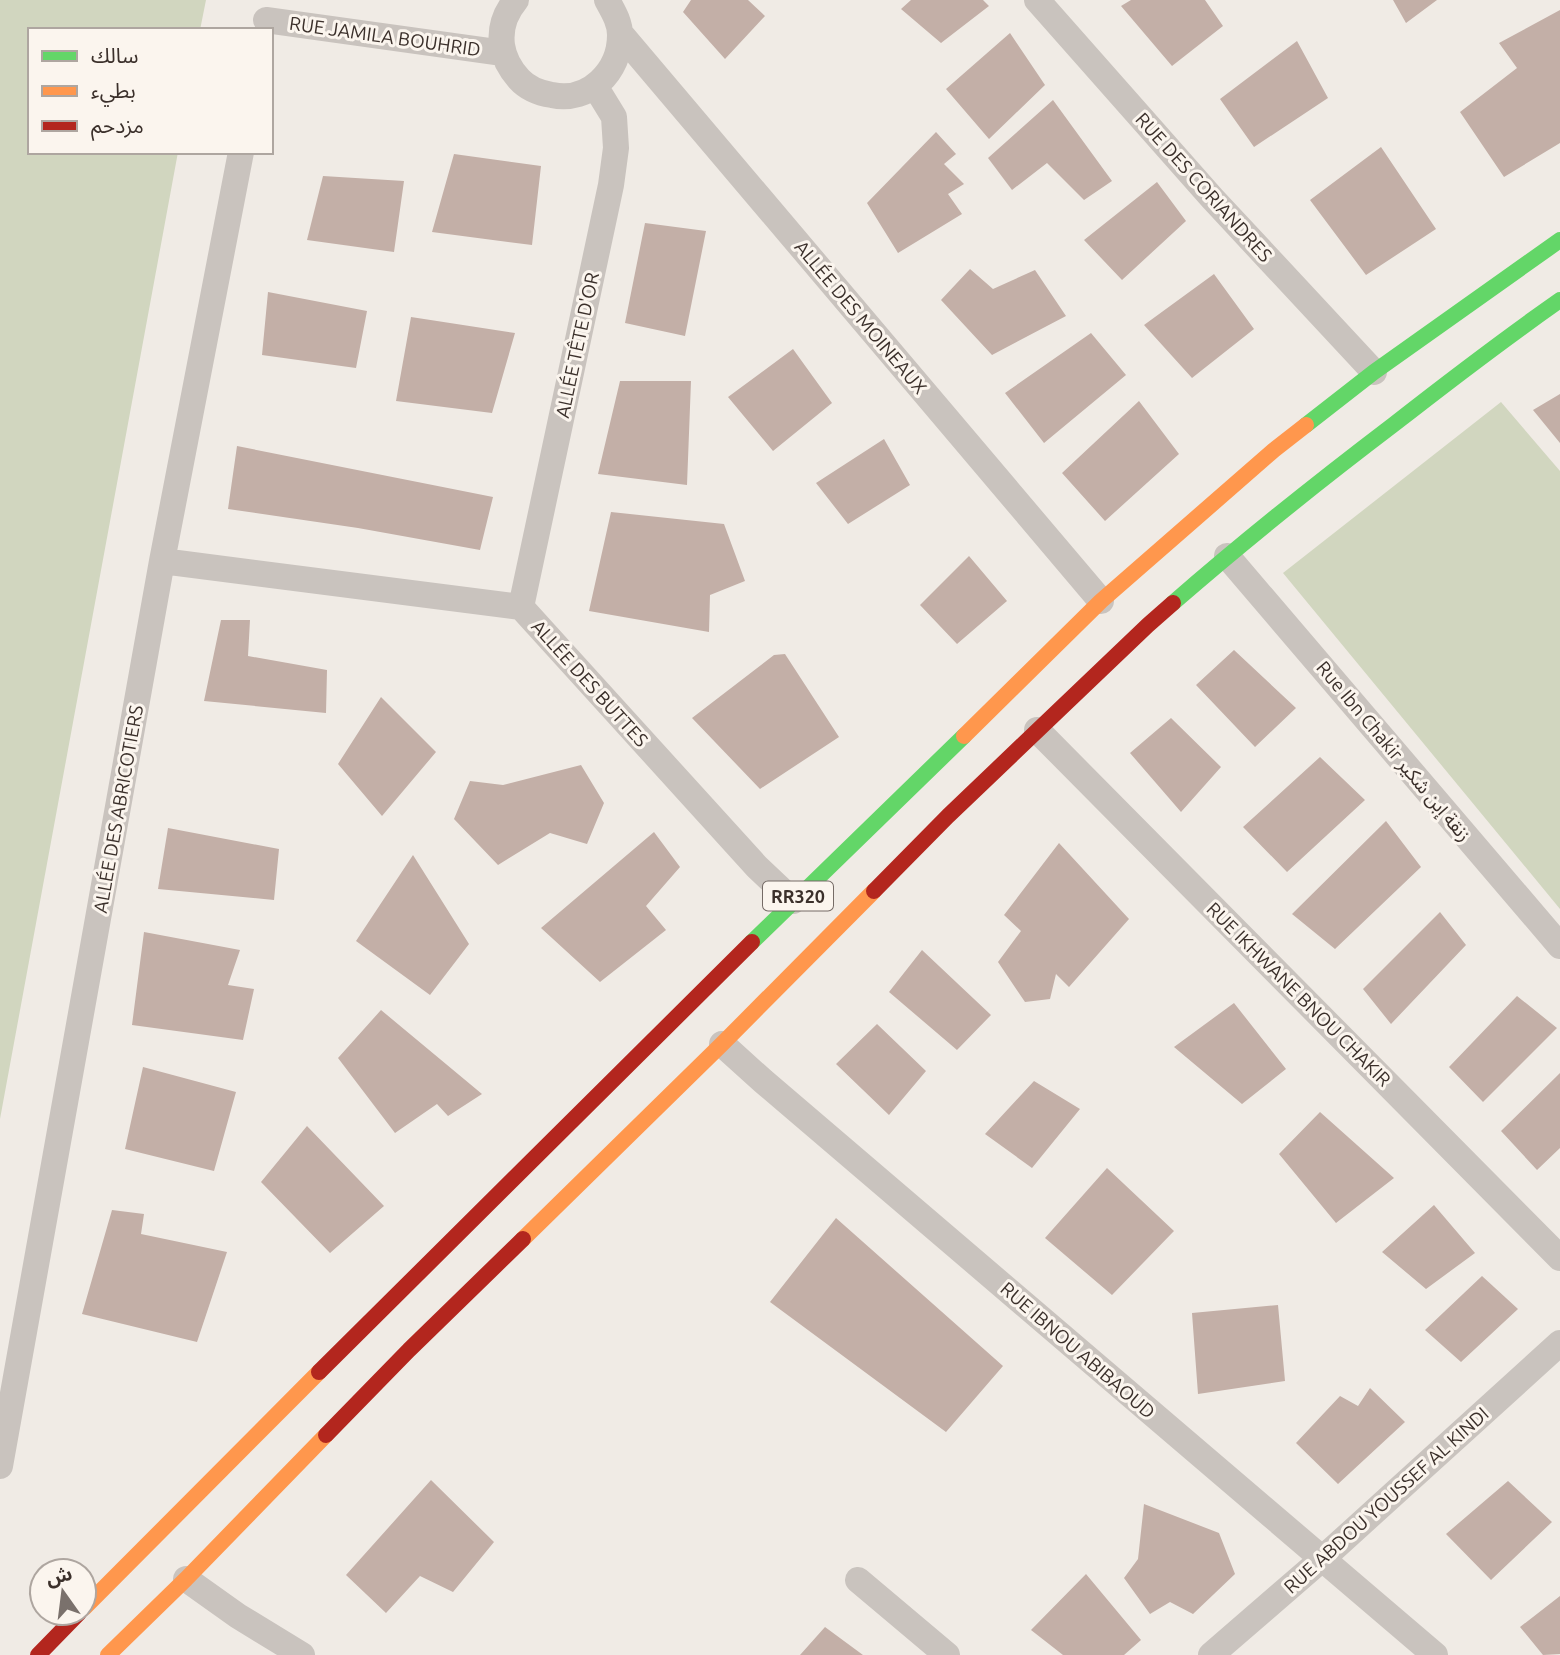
<svg xmlns="http://www.w3.org/2000/svg" width="1560" height="1655" font-family="Ubuntu,'Noto Sans Arabic',sans-serif">
<style>
.green{fill:#d1d6bf}
.building{fill:#c3afa7}
.lines{fill:none;stroke-linecap:round;stroke-linejoin:round}
.street{stroke:#c9c3be;stroke-width:26}
.fast{stroke:#63d668;stroke-width:16}
.slow{stroke:#ff974d;stroke-width:16}
.jam{stroke:#b3261e;stroke-width:16}
.labels{text-anchor:middle;dominant-baseline:central;stroke-width:6;stroke-linejoin:round;paint-order:stroke}
.shield{fill:#fbf5ee;stroke:#756b66;stroke-width:2}
.shield-label{font-size:18px;font-weight:bold;fill:#3b302b}
.street-label{font-size:19px;fill:#3b302b;stroke:#fbf5ee}
</style>
<rect width="100%" height="100%" fill="#f0ebe5"/>
<path class="green" d="M0 0H206L200 30H30V152H178L0 1119Z
M1501 402 1560 471V909L1283 573Z"/>
<path class="building" d="M691 0H748L765 16 725 59 683 12Z
M911 0H983L989 6 941 43 901 9Z
M1131 0H1205L1223 26 1172 66 1121 6Z
M1393 0H1437L1406 23Z
M1560 10V143L1504 177 1460 112 1517 68 1499 43Z
M1010 33 1045 85 989 139 946 89Z
M1297 41 1328 98 1254 147 1220 99Z
M1053 100 1112 181 1084 200 1047 163 1012 190 988 158Z
M936 132 956 154 944 164 964 184 948 194 962 214 898 253 867 203Z
M1381 147 1436 229 1366 275 1310 200Z
M454 154 541 166 532 245 432 232Z
M323 176 404 181 394 252 307 240Z
M1157 182 1186 221 1122 280 1084 240Z
M645 223 706 231 685 336 625 323Z
M970 269 993 289 1035 270 1066 316 992 355 941 300Z
M1214 274 1254 329 1192 378 1144 325Z
M268 292 367 311 356 368 262 355Z
M411 317 515 333 492 413 396 401Z
M1091 333 1126 375 1044 443 1005 393Z
M793 349 832 403 773 451 728 397Z
M620 381H691L687 485 598 474Z
M1560 394V443L1533 410Z
M1139 401 1179 454 1105 521 1062 473Z
M884 439 910 485 848 524 816 483Z
M237 446 493 497 480 550 358 528 228 509Z
M611 512 724 524 745 581 710 595 709 632 589 611Z
M969 556 1007 601 957 644 920 605Z
M221 620H250L248 656 327 670 326 713 204 701Z
M1234 650 1296 708 1255 747 1196 685Z
M785 654 839 737 760 789 692 718 774 655Z
M381 697 436 752 382 816 338 764Z
M1171 718 1221 767 1181 812 1130 753Z
M1320 757 1365 800 1287 872 1243 827Z
M581 765 604 803 587 844 550 833 498 865 454 819 470 781 503 785Z
M1386 821 1421 867 1335 949 1292 914Z
M168 828 279 849 274 900 158 889Z
M654 832 680 867 646 906 666 930 600 982 541 928Z
M1059 843 1129 919 1069 987 1056 974 1050 999 1025 1002 998 962 1021 931 1004 915Z
M413 855 469 944 430 995 356 941Z
M1440 912 1466 945 1391 1024 1363 989Z
M144 932 240 950 228 985 254 989 243 1040 132 1025Z
M922 950 991 1015 957 1050 889 992Z
M1517 996 1557 1028 1483 1102 1449 1067Z
M1234 1003 1286 1069 1242 1104 1174 1047Z
M381 1010 482 1094 448 1116 437 1104 395 1133 338 1058Z
M877 1024 926 1071 889 1115 836 1064Z
M143 1067 236 1092 214 1171 125 1149Z
M1560 1073V1148L1537 1170 1501 1131Z
M1034 1081 1080 1109 1032 1168 985 1134Z
M1320 1112 1394 1178 1336 1223 1279 1154Z
M307 1126 384 1206 330 1253 261 1182Z
M1107 1168 1174 1231 1112 1295 1045 1238Z
M1434 1205 1475 1253 1426 1289 1382 1252Z
M112 1210 144 1214 141 1234 227 1252 197 1342 82 1314Z
M836 1218 1003 1366 946 1432 770 1302Z
M1482 1276 1518 1309 1461 1362 1425 1330Z
M1278 1305 1285 1381 1198 1394 1192 1313Z
M1370 1388 1405 1422 1338 1484 1296 1443 1340 1396 1358 1406Z
M431 1480 494 1542 453 1592 420 1576 386 1613 346 1575Z
M1508 1481 1552 1522 1491 1580 1446 1534Z
M1144 1504 1219 1533 1235 1574 1193 1614 1170 1602 1150 1614 1124 1578 1138 1559Z
M1086 1574 1141 1640 1124 1655H1063L1031 1630Z
M1560 1596V1654L1543 1655 1520 1627Z
M825 1627 863 1655H800Z"/>
<g class="lines">
<path class="street" d="M516 0C505 13 500 29 502 45 504 59 510 69 519 79 528 89 539 93 552 95 589 103 620 71 620 35 620 22 613 11 607 0
M1037 0 1212 198 1374 372
M266 20 503 53
M620 33 1101 601
M1227 556 1560 946
M162 561 521 607 757 867 793 901
M521 607 611 185 616 148 614 117 595 86
M1037 730 1560 1258
M722 1044 763 1081 1435 1655
M0 1466 162 561 241 152
M186 1579 238 1616 302 1655
M858 1580 947 1655
M1211 1655 1322 1559 1560 1343"/>
<path class="fast" d="M1306 425 1374 372 1560 240
M1173 603C1244 541 1318 482 1393 425 1448 382 1503 340 1560 300
M752 942 964 736"/>
<path class="slow" d="M964 736 1101 601 1274 450 1306 425
M523 1239 722 1044 874 891
M84 1608 319 1372
M108 1655 186 1579 326 1435"/>
<path class="jam" d="M874 891 948 816 1148 625 1173 603
M319 1372 752 942
M326 1435 409 1350 523 1239
M38 1655 79 1613"/>
</g>
<g class="labels">
<rect class="shield" x="763" y="881.5" width="70" height="29" rx="5"/>
<g class="shield-label">
<text x="798" y="896">RR320</text>
</g>
<g class="street-label">
<text transform="translate(385 36) rotate(8)">RUE JAMILA BOUHRID</text>
<text transform="translate(1204 187) rotate(48)">RUE DES CORIANDRES</text>
<text transform="translate(861 317) rotate(50)">ALLÉE DES MOINEAUX</text>
<text transform="translate(577 345) rotate(-78)">ALLÉE TÊTE D'OR</text>
<text transform="translate(590 683) rotate(48)">ALLÉE DES BUTTES</text>
<text transform="translate(1394 751) rotate(50)">Rue Ibn Chakir زنقة إبن شكير</text>
<text transform="translate(118 809) rotate(-80)">ALLÉE DES ABRICOTIERS</text>
<text transform="translate(1299 994) rotate(45)">RUE IKHWANE BNOU CHAKIR</text>
<text transform="translate(1078 1350) rotate(41)">RUE IBNOU ABIBAOUD</text>
<text transform="translate(1386 1500) rotate(-42)">RUE ABDOU YOUSSEF AL KINDI</text>
</g>
</g>
<rect x="28" y="28" width="245" height="126" fill="#fbf5ee" stroke="#aea6a0" stroke-width="2"/>
<rect x="42" y="51" width="35" height="10" fill="#63d668" stroke="#aea6a0" stroke-width="2"/>
<text x="91" y="63" font-size="21" fill="#3b302b">سالك</text>
<rect x="42" y="86" width="35" height="10" fill="#ff974d" stroke="#aea6a0" stroke-width="2"/>
<text x="91" y="98" font-size="21" fill="#3b302b">بطيء</text>
<rect x="42" y="121" width="35" height="10" fill="#b3261e" stroke="#aea6a0" stroke-width="2"/>
<text x="91" y="133" font-size="21" fill="#3b302b">مزدحم</text>
<g transform="translate(63 1592) rotate(346)"><circle r="33" fill="#fbf5ee" stroke="#aea6a0" stroke-width="2"/>
<path d="M0-5L12 26L0 18L-12 26Z" fill="#7a716c"/>
<text y="-10" font-size="19" font-weight="bold" text-anchor="middle" fill="#3b302b">ش</text>
</g>
</svg>
